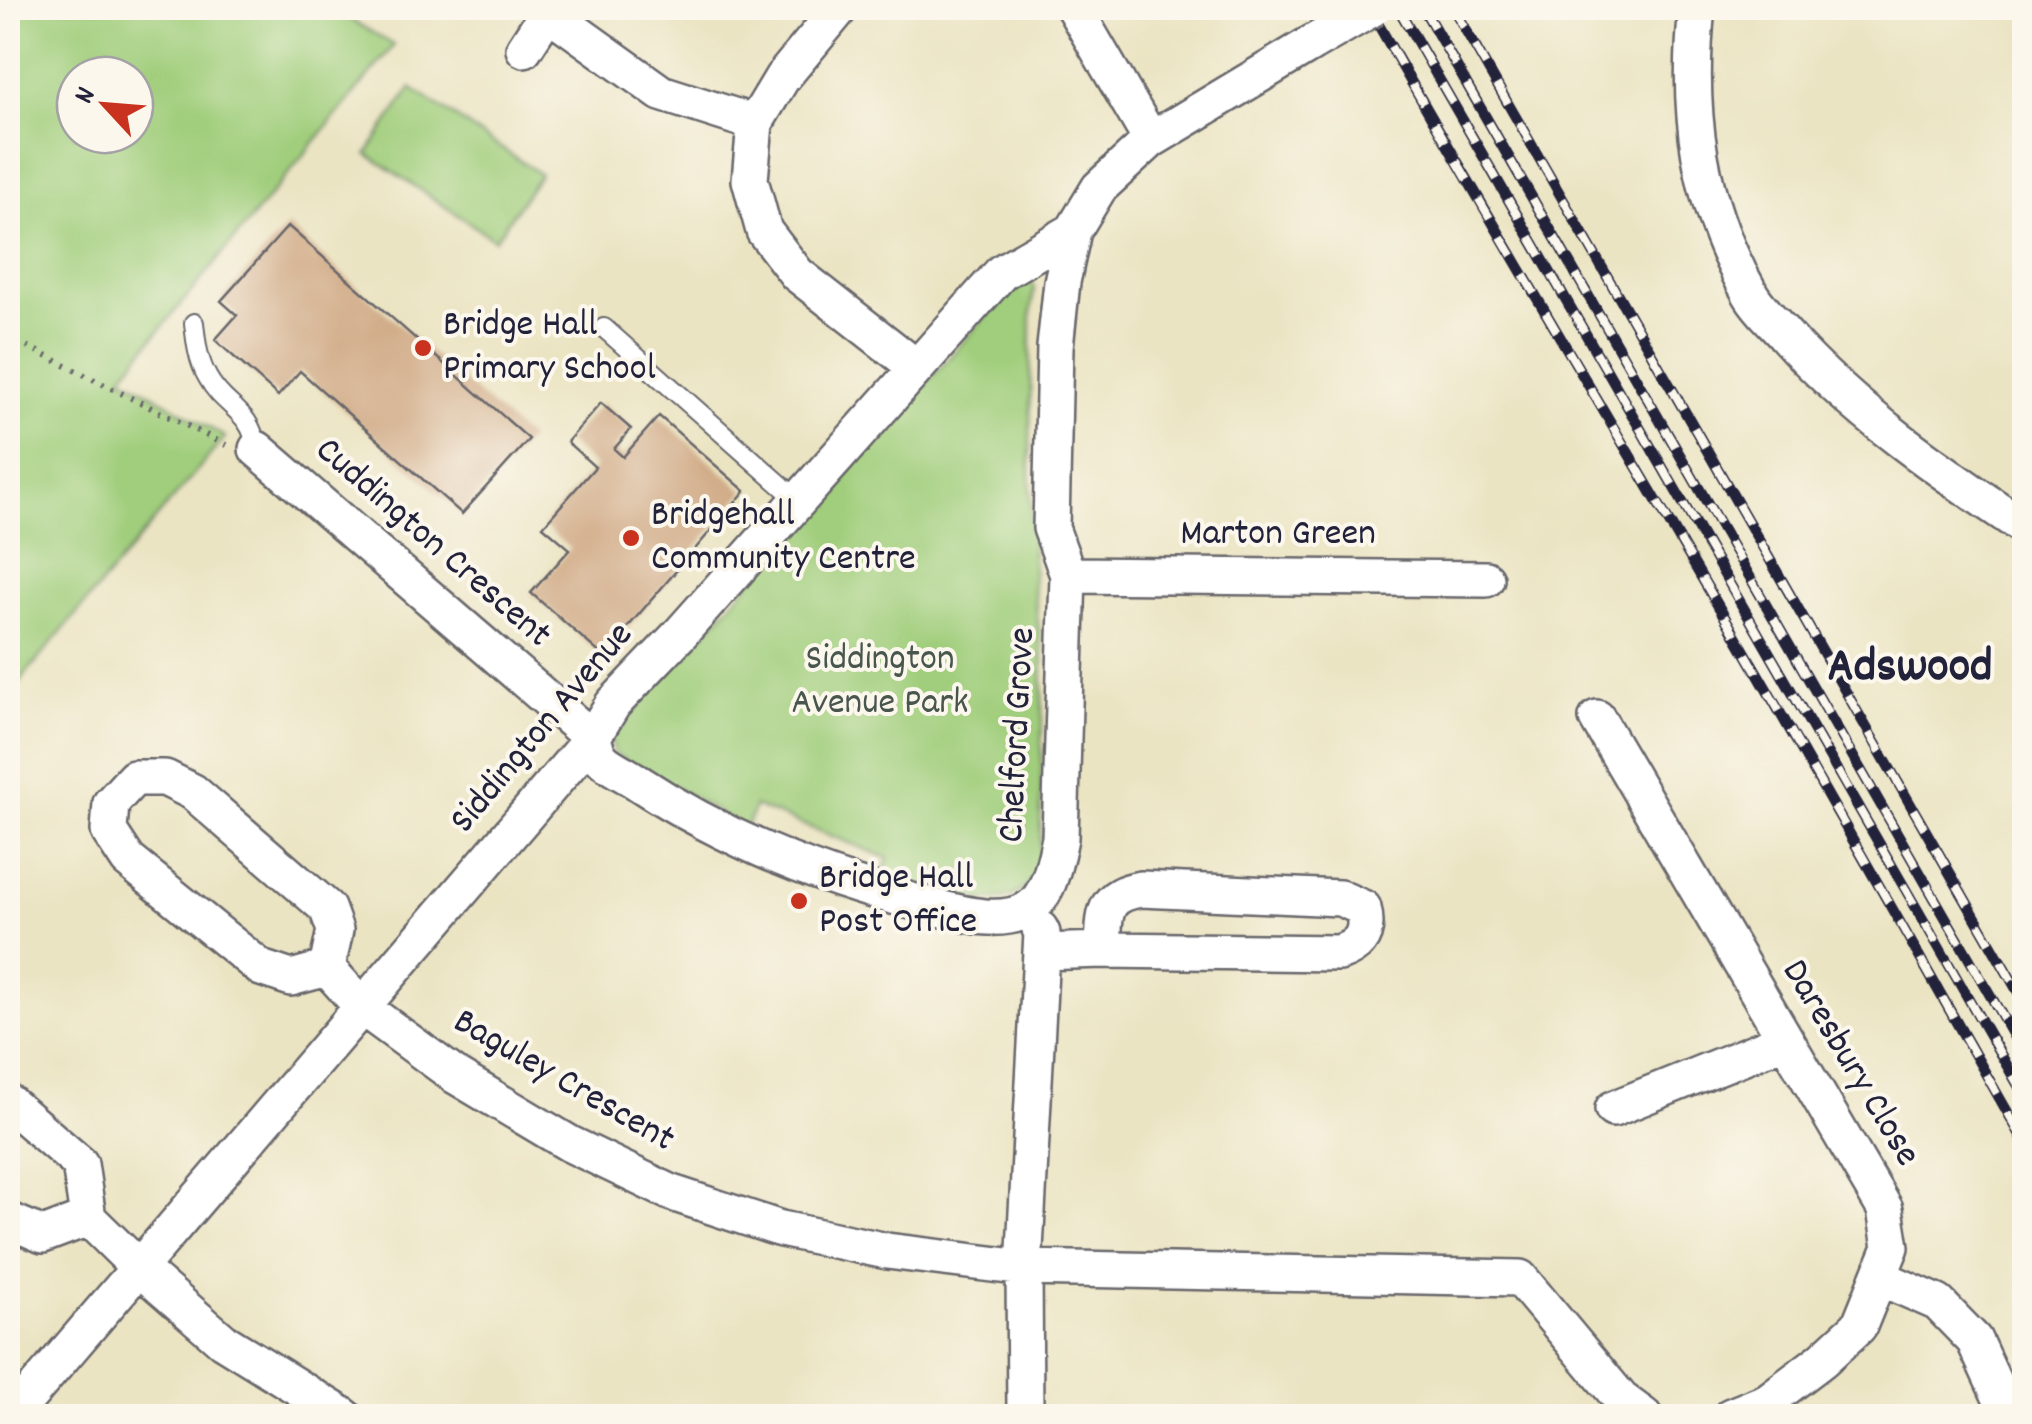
<svg xmlns="http://www.w3.org/2000/svg" width="2032" height="1424" font-family="Dekko,sans-serif">
<style>
.green{fill:#a0ce7c;stroke:#61785c;stroke-width:2.5;fill-rule:evenodd}
.building{fill:#d2ad8a}
.lines{fill:none;stroke-linecap:round;stroke-linejoin:round}
.lane-casing{stroke:#68666b;stroke-width:22}
.street-casing{stroke:#68666b;stroke-width:40}
.path{stroke:#68666b;stroke-width:6;stroke-dasharray:2.5 8;stroke-linecap:butt}
.lane{stroke:#fff;stroke-width:18}
.street{stroke:#fff;stroke-width:35}
.rail-casing{stroke:#22223b;stroke-width:11}
.rail{stroke:#fbf7ec;stroke-width:8;stroke-dasharray:22;stroke-linecap:butt}
.street-bridge-casing{stroke:#68666b;stroke-width:40;stroke-linecap:butt}
.street-bridge{stroke:#fff;stroke-width:35}
.poi-dot{fill:#c8321e;stroke:#fbf7ec;stroke-width:4}
.labels{text-anchor:middle;dominant-baseline:central;stroke-width:8;stroke-linejoin:round;paint-order:stroke}
.poi-label{font-size:38px;fill:#22223b;stroke:#fbf7ec;text-anchor:start}
.street-label{font-size:38px;fill:#22223b;stroke:#fbf7ec}
.park-label{font-size:38px;fill:#48564e;stroke:#fbf7ec}
.district-label{font-size:48px;font-weight:bold;fill:#22223b;stroke:#fbf7ec}
</style>
<rect width="100%" height="100%" fill="#fbf7ec"/>
<filter id="ink" filterUnits="userSpaceOnUse"><feTurbulence type="fractalNoise" baseFrequency=".01" numOctaves="2"/><feDisplacementMap in="SourceGraphic" scale="20" xChannelSelector="R" yChannelSelector="G"/><feConvolveMatrix kernelMatrix="1 2 1 2 8 2 1 2 1" color-interpolation-filters="sRGB"/></filter>
<filter id="wash" filterUnits="userSpaceOnUse"><feTurbulence type="fractalNoise" baseFrequency=".0048" numOctaves="4" result="noise"/><feDisplacementMap in="SourceGraphic" scale="40" xChannelSelector="R" yChannelSelector="G"/><feGaussianBlur stdDeviation="2.25" result="paint"/><feColorMatrix in="noise" values="0 0 0 0 0 0 0 0 0 0 0 0 0 0 0 0 0 1.4 0 .05"/><feComposite in="paint" operator="in"/></filter>
<g filter="url(#wash)">
<rect width="100%" height="100%" fill="#ebe4c3"/>
<path class="green" d="M8 8H331L394 45 122 376 225 437 8 695ZM135 75V135H75V75Z
M411 88 540 174 495 240 367 154Z
M1030 279 1034 287 1031 315 1030 467 1034 592 1043 659 1040 856C1036 865 1034 878 1027 885 1000 919 917 888 881 880L888 858 755 806 746 828 614 754 609 731 636 697 647 698 995 306 1017 285Z"/>
<g id="blocks">
<path class="building" d="M288 226 529 439 462 514 300 371 278 396 215 340 237 315 221 301Z
M601 403 631 429 614 449 623 457 659 416 745 491 603 656 531 593 570 549 543 526 595 467 567 442Z"/>
</g>
</g>
<g filter="url(#ink)">
<use href="#blocks" fill-opacity="0" stroke="#68666b" stroke-width="2.5"/>
<g class="lines">
<g class="lane-casing">
<path id="lane" d="M194 323C196 342 198 361 208 378 225 409 250 408 257 449
M604 328 799 501"/>
</g>
<g class="street-casing">
<path id="street" d="M840 8 782 78 755 123 750 180 764 231 797 274 917 368
M1074 8 1151 140
M1697 8C1686 112 1698 203 1751 295 1760 310 1775 323 1786 336 1854 412 1940 471 2024 527
M524 49 548 12 661 93 755 123
M257 449 592 738C595 744 597 754 602 759 609 767 624 773 634 780 725 840 822 879 927 905 956 912 996 925 1025 911 1049 899 1055 861 1060 838L1068 575 1051 528 1055 347 1062 282 1073 231
M1068 575 1486 579
M1597 718 1885 1209 1891 1247 1859 1326 1822 1360 1768 1401 1731 1416
M1041 952 1103 950C1105 917 1100 895 1141 889L1340 898 1363 908C1369 932 1362 945 1339 953L1103 950
M327 968 291 978 261 968 128 860 109 831 111 803 134 778H165L193 792 327 908 335 930 327 968 363 1008 456 1076 570 1144 672 1193 781 1229 887 1251 1024 1268 1520 1278 1621 1399 1644 1416
M8 1102 80 1164 88 1218 138 1267 223 1341 344 1416
M1613 1109 1784 1040
M8 1220 43 1235 88 1218
M1881 1278 1938 1303 1974 1340 2009 1416
M12 1416 592 738 613 704 679 635 1002 272 1073 231 1099 188 1151 140 1309 45
M1025 1416 1024 1268 1042 933 1040 929"/>
</g>
<path class="path" d="M8 337 226 445"/>
<use href="#lane" class="lane"/>
<use href="#street" class="street"/>
<g class="rail-casing">
<path id="rail" d="M1369 8C1483 210 1603 408 1720 609 1823 785 1923 964 2024 1141
M1398 8 2024 1095
M1423 8 2024 1054
M1453 8 2024 1002"/>
</g>
<use href="#rail" class="rail"/>
<g class="street-bridge-casing">
<path id="street-bridge" d="M1309 45 1373 8"/>
</g>
<use href="#street-bridge" class="street-bridge"/>
</g>
</g>
<g class="poi-dot">
<circle cx="423" cy="348" r="10"/>
<circle cx="631" cy="538" r="10"/>
<circle cx="799" cy="901" r="10"/>
</g>
<g class="labels">
<g class="poi-label">
<text x="443" y="326">Bridge Hall<tspan x="443" dy="44">Primary School</tspan></text>
<text x="651" y="516">Bridgehall<tspan x="651" dy="44">Community Centre</tspan></text>
<text x="819" y="879">Bridge Hall<tspan x="819" dy="44">Post Office</tspan></text>
</g>
<g class="street-label">
<text x="1278" y="535">Marton Green</text>
<text transform="translate(432 544) rotate(41)">Cuddington Crescent</text>
<text transform="translate(543 729) rotate(-50)">Siddington Avenue</text>
<text transform="translate(1019 735) rotate(-87)">Chelford Grove</text>
<text transform="translate(1849 1064) rotate(59)">Daresbury Close</text>
<text transform="translate(563 1082) rotate(30)">Baguley Crescent</text>
</g>
<g class="park-label">
<text x="880" y="660">Siddington<tspan x="880" dy="44">Avenue Park</tspan></text>
</g>
<g class="district-label">
<text x="1910" y="669">Adswood</text>
</g>
</g>
<rect width="2032" height="1424" fill="none" stroke="#fbf7ec" stroke-width="40"/>
<g transform="translate(105 105) rotate(296)"><circle r="48" fill="#fbf7ec" stroke="#a4a2a5" stroke-width="2.5"/>
<path d="M0-8L18 38L0 25L-18 38Z" fill="#c8321e"/>
<text y="-15" font-size="28" font-weight="bold" text-anchor="middle" fill="#22223b">N</text>
</g>
</svg>
